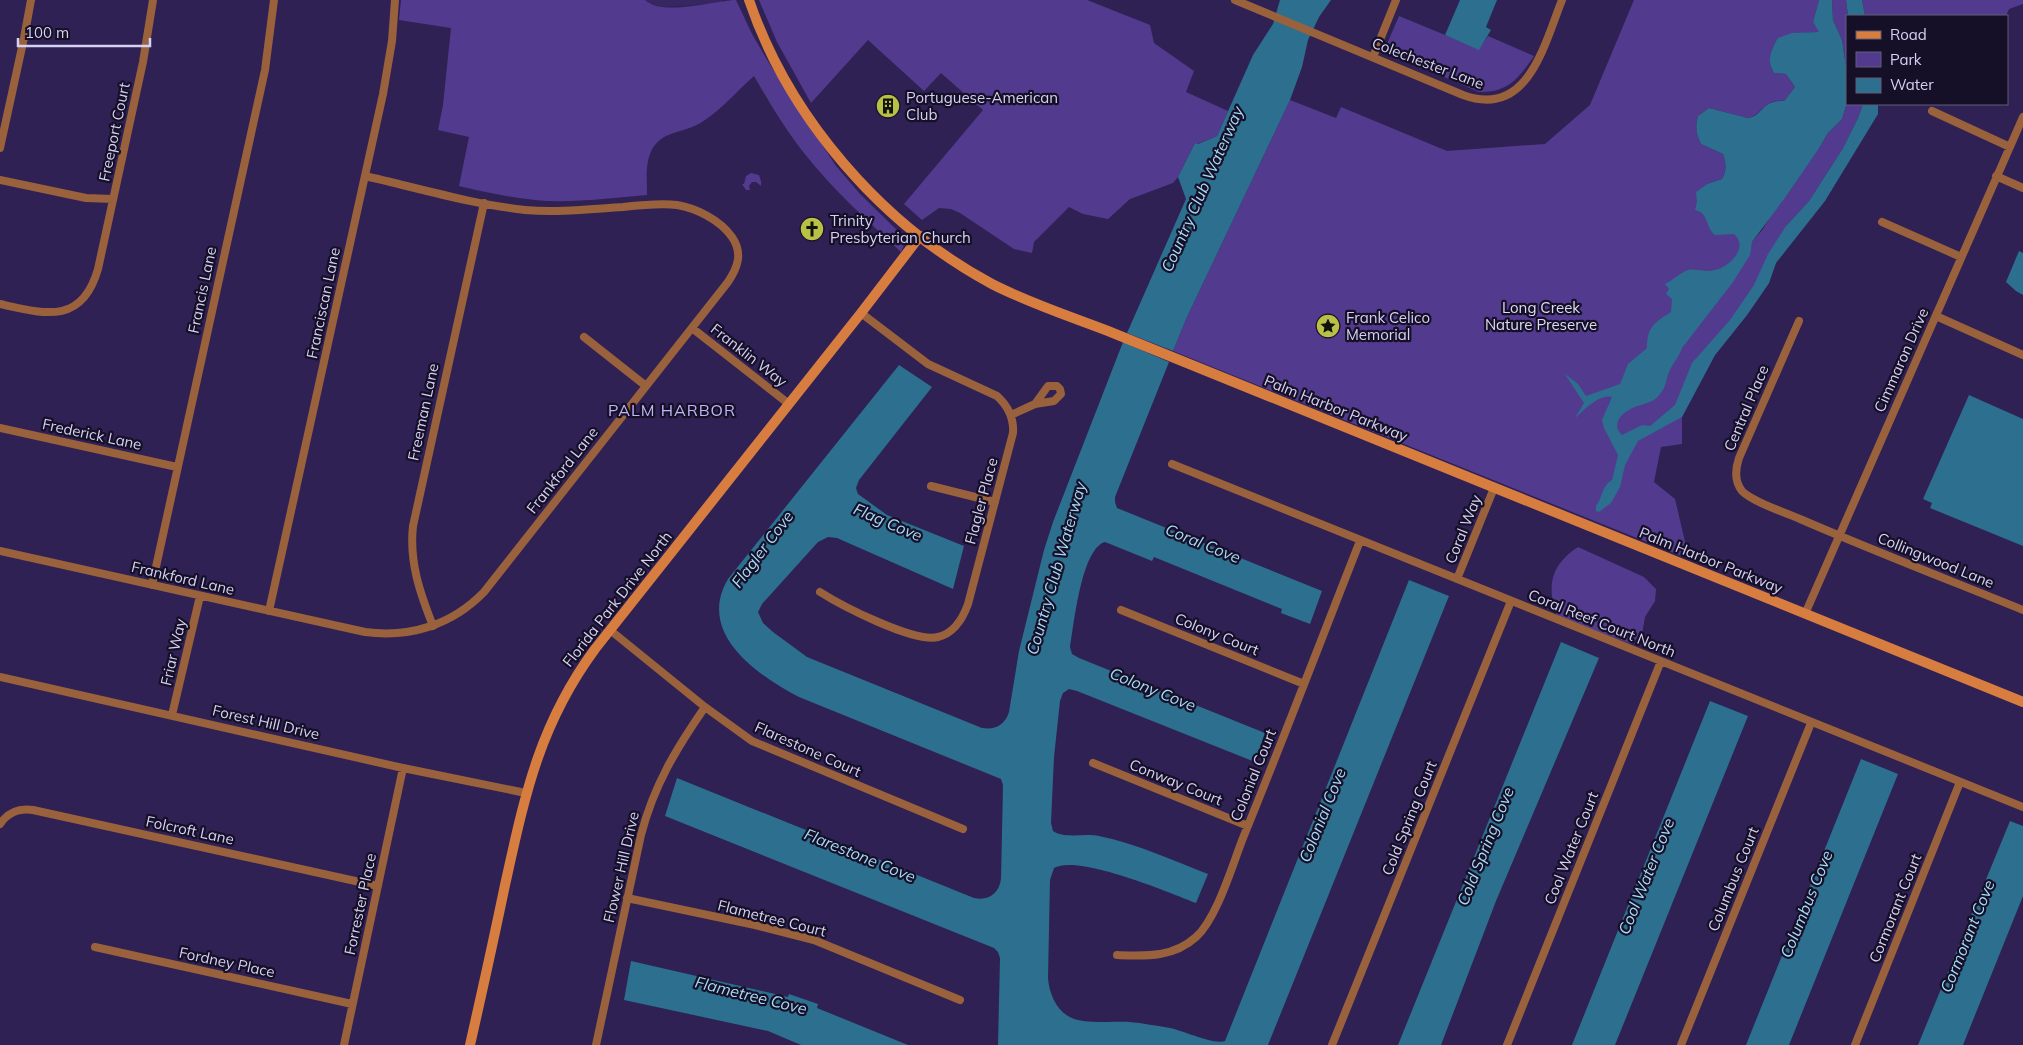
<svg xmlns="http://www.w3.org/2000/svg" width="2023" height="1045" font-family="Mulish,sans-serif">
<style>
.built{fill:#372661}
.green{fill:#523b8e}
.water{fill:#2c6f8f}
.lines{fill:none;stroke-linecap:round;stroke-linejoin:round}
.street{stroke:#99613c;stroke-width:8}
.secondary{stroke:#d77d3f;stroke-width:10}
.labels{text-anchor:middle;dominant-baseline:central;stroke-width:4.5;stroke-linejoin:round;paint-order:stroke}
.street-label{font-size:15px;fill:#d6d1f2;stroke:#151027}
.poi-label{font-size:15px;fill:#d6d1f2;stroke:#151027;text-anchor:start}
.park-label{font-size:15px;fill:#dedbf3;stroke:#151027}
.water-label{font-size:16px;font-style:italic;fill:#a6daf7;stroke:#151027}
.neighbourhood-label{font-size:16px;letter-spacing:1px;fill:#c0b5f5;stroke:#151027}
</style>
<rect width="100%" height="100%" fill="#2f2154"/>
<path class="built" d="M645 0H722L723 3 663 7 649 4Z"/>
<path class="green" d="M401 0H645C663 17 717 0 736 0L752 34 769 63 836 166 860 194 903 236 904 245 901 252C868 221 832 189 804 153 785 129 769 102 754 76 738 90 723 108 705 120 693 129 679 130 666 136 643 148 647 174 647 195 614 198 580 202 547 201 517 199 488 193 459 186L469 137 438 130 443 105 451 28 399 20Z
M759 0H1087L1150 25 1154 43 1194 71 1186 92 1228 111 1217 136 1197 144 1195 143 1178 177 1173 183 1130 199 1108 219 1083 214 1069 207 1034 242 1032 253 1014 249 960 213 951 209 939 208 922 220 904 204 983 110 941 73 924 91 868 40 811 103 777 42Z
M1634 0H1819L1813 22 1820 32C1799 34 1776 30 1771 54 1769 62 1770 67 1774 73L1786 74 1795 87 1784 101C1764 99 1761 116 1748 118L1709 108 1698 116C1695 127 1696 134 1701 144L1723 154C1726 163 1727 170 1722 179L1707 184 1697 192 1752 242 1763 229 1772 214 1818 150 1828 133 1842 119 1847 103 1863 104 1858 118 1843 148 1809 201 1786 226 1769 283 1747 315 1715 355 1682 417V444L1661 447 1654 482 1675 499 1687 550 1684 557 1173 351 1187 317 1290 100 1336 118 1341 107 1447 151 1545 144 1590 105Z
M1832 0H1846L1848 16H1847V73L1842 40 1833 20Z
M1862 0H2023V4L2009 9 2006 16H1865Z
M1399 16 1479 49 1488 36 1534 56C1519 78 1508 93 1479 92L1384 51Z
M751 173 759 175 761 181V186L756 182H752L749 186 750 190H746L742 184H744L746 176Z
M1578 547 1644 577 1656 589 1655 601 1645 617 1642 634 1631 644 1557 616C1546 585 1551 565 1578 547Z"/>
<path class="water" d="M1280 0H1331L1319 17 1308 40 1302 67 1290 100 1187 317 1173 351 1127 333 1186 199 1178 177 1195 143 1198 144 1217 136 1253 55 1273 24Z
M1460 0H1497L1486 27 1491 30 1479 50 1445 35Z
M1819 0H1832L1833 20 1842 40 1847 73V103L1842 119 1828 133 1818 150 1784 199 1752 242 1750 255 1733 282 1682 348C1679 357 1673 363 1669 372 1666 379 1666 388 1660 394 1652 405 1640 403 1629 410 1619 415 1612 426 1622 435L1642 425 1650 426 1675 405 1692 363 1730 320 1754 285 1768 254 1786 226 1809 201 1843 148 1858 118 1863 104H1878V114L1825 201 1776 263 1769 283 1747 315 1715 355 1682 417 1638 441 1625 465 1620 487 1611 503 1599 512 1596 511V506C1603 497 1601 487 1612 480L1618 455 1604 428 1602 420 1612 397C1600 393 1584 410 1575 418L1584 403 1565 374 1578 384 1586 396 1620 384 1628 364 1647 348C1647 327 1654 323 1671 312L1672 299 1666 294 1669 289 1665 284C1674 280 1679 273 1688 270 1697 268 1706 273 1715 270 1730 267 1749 247 1734 234L1715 235C1705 227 1709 213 1695 210L1697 202 1696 192 1707 184 1722 179C1727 170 1726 163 1723 154L1701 144C1696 134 1695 127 1698 116L1709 108 1748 118C1763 116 1761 100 1784 101L1795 87 1786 74 1774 73C1766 61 1771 50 1778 38L1792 33 1819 32 1813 22Z
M1846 0H1862L1865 16H1848Z
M2019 251 2023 253V295L2016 291 2006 282Z
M1123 342 1169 362 1115 497V502L1117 508 1322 591 1310 624 1281 613 1282 609 1154 557 1152 561 1105 542C1081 549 1074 625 1070 647L1072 654 1079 658 1265 733 1255 762 1077 691 1069 689 1063 693 1060 701 1054 757 1051 823 1053 831C1064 839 1085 833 1099 836 1137 844 1172 860 1208 874L1196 903C1170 893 1078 854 1054 868L1050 880 1048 978C1049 992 1055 1008 1068 1016 1082 1025 1113 1021 1129 1022 1143 1023 1157 1026 1170 1028 1184 1031 1214 1045 1225 1041L1409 580 1449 596 1268 1045H998L1000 958 998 952 994 948 665 816 677 778 974 898C988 901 999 894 1001 879L1003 785 1001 779 799 697C757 675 696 633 728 579L899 365 932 387 859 480 856 488 858 494 887 515 964 546 953 589 837 538 828 537 818 542 762 604 758 612 763 623 773 632 807 657 982 728C995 730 1005 725 1009 712L1019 651 1044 550 1053 522Z
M1969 395 2023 419V546L1930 508 1932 503 1923 499Z
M1561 642 1599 658 1496 901 1441 1045H1398Z
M1710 701 1748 716 1615 1045H1572Z
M1861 759 1898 774 1789 1045H1746Z
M2010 821 2023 826V896L1963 1045H1918Z
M631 961 788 997 789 994 818 1004 817 1008 908 1045H801L768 1031 624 1000Z"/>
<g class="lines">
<path class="street" d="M1235 0 1463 95C1528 119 1544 45 1562 0
M1373 57 1396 0
M1932 111 2010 147
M0 148 24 38 31 0
M1996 176 2023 188
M0 180 86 198 113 199
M1882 222 1961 257
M0 304C45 314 82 325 98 269L143 62 153 0
M1936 316 2023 355
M1799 321 1739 458C1735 470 1734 481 1742 491 1754 503 1785 512 1800 519 1874 551 1949 580 2023 610
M692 328 789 404
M584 337 646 386
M1011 415 1035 404 1054 401 1061 394 1060 389 1057 386H1048L1035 404
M0 428 177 467
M1172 464 2023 807
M931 486 995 502
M0 551 365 632C410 638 452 625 484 592L728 282C738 267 743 253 732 237 720 220 696 208 677 205 659 203 641 205 623 207 591 209 558 213 525 210 471 204 418 188 365 176
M1457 579 1494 488
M152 585 265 70 274 0
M820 592C842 606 914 643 938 637 955 633 963 618 968 604L1013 433C1014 418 1008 406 997 396L928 364 861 313
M1121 610 1304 684
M269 611 383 94 392 41 395 0
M1805 614 2023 117
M433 626C420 593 409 562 413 526L484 203
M610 630 705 707 752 741 963 829
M0 677 403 768 526 793
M172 715 200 596
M1093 763 1248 826
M0 824C8 812 19 808 33 810L378 886
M627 898 755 925 814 940 960 1000
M95 947 352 1004
M1117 955C1145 956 1173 958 1196 937 1217 918 1232 866 1243 838 1283 740 1321 640 1360 541
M344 1045 403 768
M596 1045 641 835C654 785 676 749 705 707
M1332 1045 1511 601
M1507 1045 1661 661
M1681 1045 1811 723
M1855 1045 1960 782"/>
<path class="secondary" d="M749 0C789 118 882 225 992 284 1029 303 1069 316 1108 331L2023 702
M470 1045C482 992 494 938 505 885 525 795 539 725 595 649L861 313 920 236"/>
</g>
<defs>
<g id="building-disc" transform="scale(1.25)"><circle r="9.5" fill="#b9c046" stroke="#151027"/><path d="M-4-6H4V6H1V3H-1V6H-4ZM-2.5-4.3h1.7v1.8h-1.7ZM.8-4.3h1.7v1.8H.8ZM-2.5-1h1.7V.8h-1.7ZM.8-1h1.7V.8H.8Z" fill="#111"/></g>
<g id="church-disc" transform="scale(1.25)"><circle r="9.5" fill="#b9c046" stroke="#151027"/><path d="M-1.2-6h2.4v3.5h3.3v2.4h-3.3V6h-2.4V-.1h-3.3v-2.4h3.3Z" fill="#111"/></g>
<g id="sight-disc" transform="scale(1.25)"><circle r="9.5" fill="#b9c046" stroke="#151027"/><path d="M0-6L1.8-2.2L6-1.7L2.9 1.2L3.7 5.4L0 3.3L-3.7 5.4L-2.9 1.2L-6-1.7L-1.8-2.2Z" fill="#111"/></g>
</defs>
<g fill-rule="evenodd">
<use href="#building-disc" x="888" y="106"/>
<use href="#church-disc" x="812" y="229"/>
<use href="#sight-disc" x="1328" y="326"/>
</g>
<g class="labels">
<g class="street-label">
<text transform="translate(1428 63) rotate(21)">Colechester Lane</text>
<text transform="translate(114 132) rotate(-78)">Freeport Court</text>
<text transform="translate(202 290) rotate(-78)">Francis Lane</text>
<text transform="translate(323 303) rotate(-78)">Franciscan Lane</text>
<text transform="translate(749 355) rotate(38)">Franklin Way</text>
<text transform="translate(1901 360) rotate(-66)">Cimmaron Drive</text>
<text transform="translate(1336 408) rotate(22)">Palm Harbor Parkway</text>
<text transform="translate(1746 408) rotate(-67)">Central Place</text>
<text transform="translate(423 412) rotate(-78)">Freeman Lane</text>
<text transform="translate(92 434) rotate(12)">Frederick Lane</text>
<text transform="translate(562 470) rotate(-52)">Frankford Lane</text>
<text transform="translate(981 501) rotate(-75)">Flagler Place</text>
<text transform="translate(1463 529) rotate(-68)">Coral Way</text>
<text transform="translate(1711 560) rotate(22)">Palm Harbor Parkway</text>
<text transform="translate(1936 560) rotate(22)">Collingwood Lane</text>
<text transform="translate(183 578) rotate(13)">Frankford Lane</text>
<text transform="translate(617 599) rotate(-52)">Florida Park Drive North</text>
<text transform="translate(1602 623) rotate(22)">Coral Reef Court North</text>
<text transform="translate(1217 634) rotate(22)">Colony Court</text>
<text transform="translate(173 652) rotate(-77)">Friar Way</text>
<text transform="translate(266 722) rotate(13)">Forest Hill Drive</text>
<text transform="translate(808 749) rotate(24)">Flarestone Court</text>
<text transform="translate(1253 775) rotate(-68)">Colonial Court</text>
<text transform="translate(1176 782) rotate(22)">Conway Court</text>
<text transform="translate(1409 818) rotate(-68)">Cold Spring Court</text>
<text transform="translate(190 830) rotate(12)">Folcroft Lane</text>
<text transform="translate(1571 848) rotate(-68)">Cool Water Court</text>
<text transform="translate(621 867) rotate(-77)">Flower Hill Drive</text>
<text transform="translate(1733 879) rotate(-68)">Columbus Court</text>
<text transform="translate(360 904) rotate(-78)">Forrester Place</text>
<text transform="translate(1895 908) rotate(-68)">Cormorant Court</text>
<text transform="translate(772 918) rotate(14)">Flametree Court</text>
<text transform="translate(227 962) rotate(12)">Fordney Place</text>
</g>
<g class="poi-label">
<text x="906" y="97">Portuguese-American<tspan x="906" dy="17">Club</tspan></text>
<text x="830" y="220">Trinity<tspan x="830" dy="17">Presbyterian Church</tspan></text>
<text x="1346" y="317">Frank Celico<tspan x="1346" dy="17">Memorial</tspan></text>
</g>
<g class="park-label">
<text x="1541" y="307">Long Creek<tspan x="1541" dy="17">Nature Preserve</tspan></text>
</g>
<g class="water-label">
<text transform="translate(1202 189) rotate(-66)">Country Club Waterway</text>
<text transform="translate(888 522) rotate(23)">Flag Cove</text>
<text transform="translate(1203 543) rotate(22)">Coral Cove</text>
<text transform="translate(762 549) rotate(-53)">Flagler Cove</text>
<text transform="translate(1056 568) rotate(-74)">Country Club Waterway</text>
<text transform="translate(1153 689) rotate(22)">Colony Cove</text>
<text transform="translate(1322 815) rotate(-68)">Colonial Cove</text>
<text transform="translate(1485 846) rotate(-68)">Cold Spring Cove</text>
<text transform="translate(860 855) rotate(22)">Flarestone Cove</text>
<text transform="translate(1646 876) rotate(-68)">Cool Water Cove</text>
<text transform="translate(1806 904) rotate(-68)">Columbus Cove</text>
<text transform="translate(1967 936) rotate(-68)">Cormorant Cove</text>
<text transform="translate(751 995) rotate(14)">Flametree Cove</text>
</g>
<g class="neighbourhood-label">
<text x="672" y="410">PALM HARBOR</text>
</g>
</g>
<rect x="1846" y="15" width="162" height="90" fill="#151027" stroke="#625d78"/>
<rect x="1856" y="31" width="25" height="8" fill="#d77d3f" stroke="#625d78"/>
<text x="1890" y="40" font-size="15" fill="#d6d1f2">Road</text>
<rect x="1856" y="52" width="25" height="15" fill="#523b8e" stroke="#625d78"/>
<text x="1890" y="65" font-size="15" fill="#d6d1f2">Park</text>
<rect x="1856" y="78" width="25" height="15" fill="#2c6f8f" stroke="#625d78"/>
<text x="1890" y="90" font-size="15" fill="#d6d1f2">Water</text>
<path d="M18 38v8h132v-8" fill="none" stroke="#d6d1f2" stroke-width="2.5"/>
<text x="25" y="38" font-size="15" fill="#d6d1f2" stroke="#151027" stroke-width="4" paint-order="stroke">100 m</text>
</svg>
